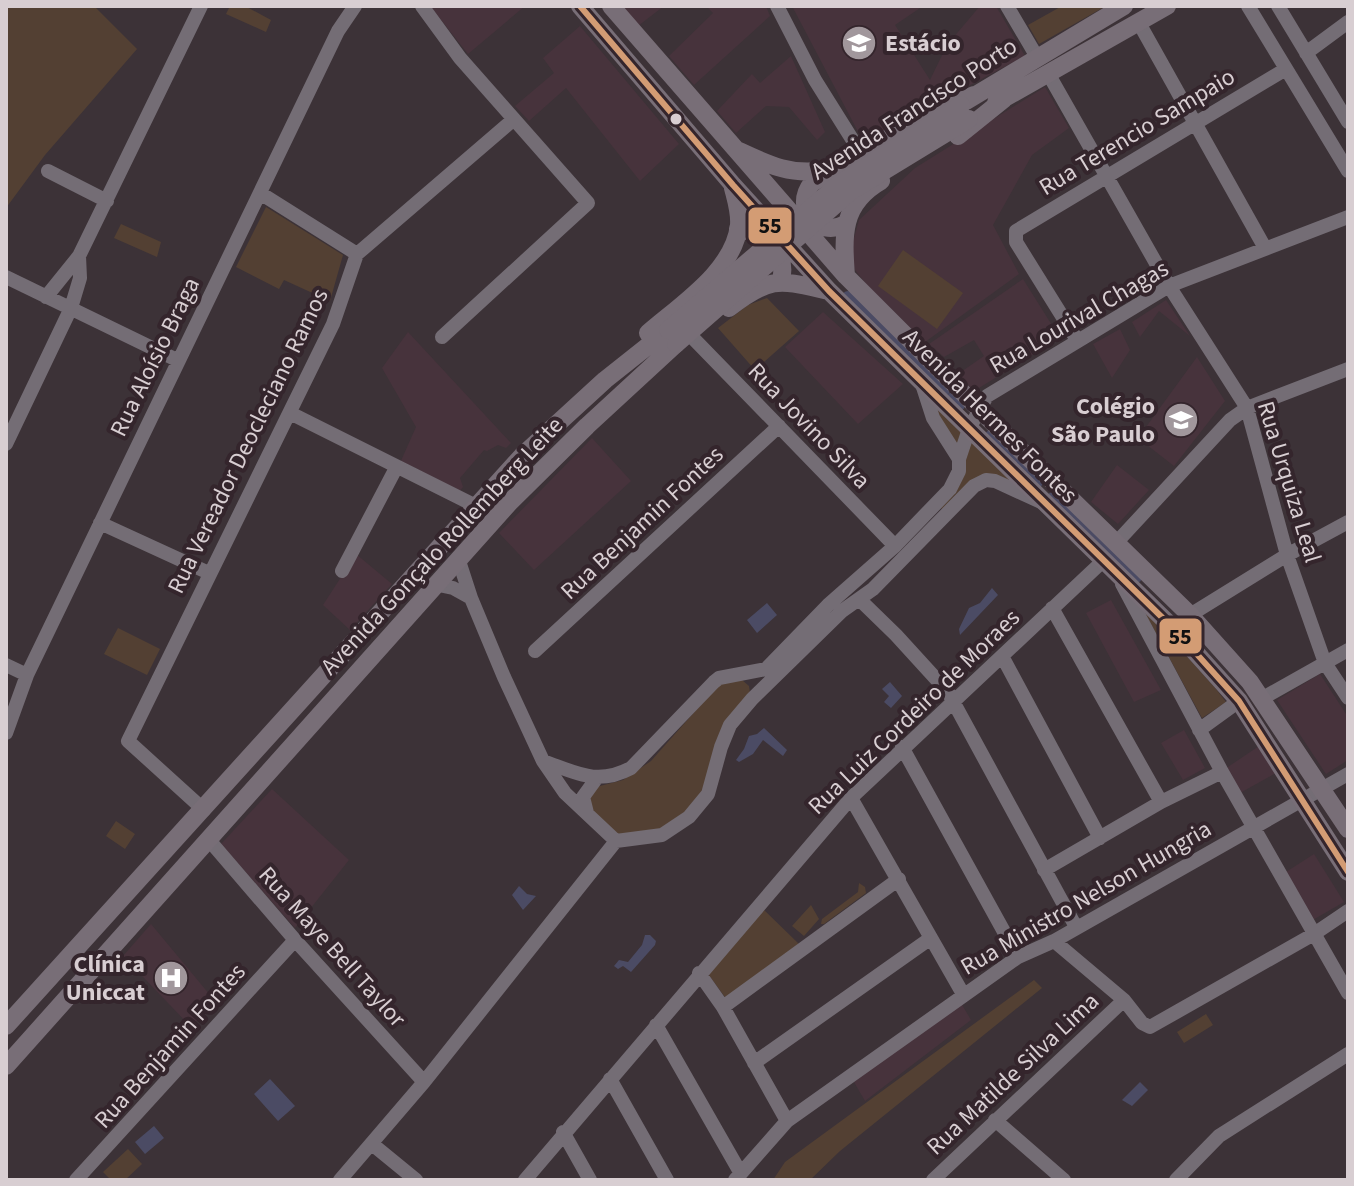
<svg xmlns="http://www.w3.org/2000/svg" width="1354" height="1186" font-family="'Source Sans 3',sans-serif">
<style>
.built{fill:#47333c}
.green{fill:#534033}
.water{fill:#4b4b64}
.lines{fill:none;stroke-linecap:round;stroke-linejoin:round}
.canal{stroke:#4b4b64;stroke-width:12}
.minor{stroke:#746d75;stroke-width:14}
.major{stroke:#786e77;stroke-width:18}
.major-bridge{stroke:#786e77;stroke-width:18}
.bus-1-casing{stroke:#34252c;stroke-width:12}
.bus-1{stroke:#d39c74;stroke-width:6}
.bus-dot{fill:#d8ced2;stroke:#34252c;stroke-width:3}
.labels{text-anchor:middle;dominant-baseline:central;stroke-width:8;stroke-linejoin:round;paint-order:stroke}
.poi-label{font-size:24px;font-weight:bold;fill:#d8ced2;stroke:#34252c;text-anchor:end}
.street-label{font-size:24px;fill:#d8ced2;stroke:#34252c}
.line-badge{stroke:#34252c;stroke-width:3}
.pale-badge-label{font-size:22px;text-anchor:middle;font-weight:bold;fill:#111}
</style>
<rect width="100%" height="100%" fill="#3c3237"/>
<path class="built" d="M430 6H525L468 54Z
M623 6H664L638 26Z
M706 6H766L770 16 694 85 669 56 713 13Z
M792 6H923L895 25 930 80 947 45 980 6H996L1025 56 942 100 865 145Z
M580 26 679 144 640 181 566 88 529 121 515 106 554 73 543 58Z
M791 56 825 132 817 140 789 107 766 106 736 133 717 111 752 74 760 83Z
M1045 87 1069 128 1032 155 993 225 1019 274 925 342 867 285 855 270 850 252 859 220 915 168Z
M1023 279 1060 338 974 391 958 374 984 356 974 340 944 357 929 344Z
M1166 300 1190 336 1159 311 1140 337 1132 322Z
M823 312 903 384 858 424 785 347Z
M1120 329 1130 350 1112 378 1093 344Z
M408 332 511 443 506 448 498 445 487 451 484 450 460 478 463 487 458 493 400 463 416 427 382 368Z
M1197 357 1225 401 1174 466 1138 438Z
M592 438 631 481 534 570 499 533Z
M1117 465 1149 490 1118 524 1091 502Z
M356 554 392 584 350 630 323 605Z
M1111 600 1161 690 1134 702 1086 613Z
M1320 674 1348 717V760L1326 774 1277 700Z
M1184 730 1205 768 1183 780 1161 743Z
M1259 746 1276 773 1240 793 1225 769Z
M272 789 349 860 295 928 221 844Z
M1314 854 1344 902 1311 921 1286 872Z
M151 924 215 1001 191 1027 123 956Z
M961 1003 971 1020 865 1101 854 1082Z"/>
<path class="green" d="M6 6H94L137 49 45 155 6 208Z
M230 6H245L271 20 266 32 226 14Z
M1062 6H1106L1039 44 1028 25Z
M266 207 343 255 330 301 284 280 279 289 236 267Z
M121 224 161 242 157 257 114 238Z
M903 250 963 293 937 329 878 286Z
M767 298 799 331 755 370 718 328 748 305Z
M938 408 1014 483C974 480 968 477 943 510L940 507 964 465 934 411Z
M1140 604 1216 689 1226 702 1202 718Z
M118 628 160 649 147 675 104 654Z
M742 680 749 686 750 693 707 786 684 814 657 836 620 835 594 816 589 794 596 787 623 780 651 761 721 682Z
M116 821 135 834 125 849 106 836Z
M859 883 865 887 866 893 824 924H821L822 919 858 892Z
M811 905 819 919 804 936 792 926Z
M761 907 799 944 727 1000 706 971Z
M1034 980 1042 988 840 1151 810 1180H773L785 1162Z
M1206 1014 1213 1025 1184 1043 1177 1032Z
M128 1149 142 1164 125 1180H111L103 1172Z"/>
<path class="water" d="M992 588 998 595 960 635 959 629 969 608 980 603Z
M767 603 777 615 757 633 747 620Z
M890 682 902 696 891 708 884 702 889 696 882 689Z
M764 728 787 750 783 756 763 740 753 754 739 762 736 760 744 749 749 736 757 734Z
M519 886 527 894 536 896 523 910 512 895Z
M645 935H650L656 941 655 945 631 972 623 966 618 969 614 966 619 960 628 962 642 945Z
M270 1079 295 1106 278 1121 254 1094Z
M1140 1082 1148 1090 1132 1106 1122 1100Z
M154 1126 164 1138 145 1154 135 1142Z"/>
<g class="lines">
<path class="canal" d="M848 297 944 390
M953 398 959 405
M991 436 1037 482
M1053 498 1136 577"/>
<path class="minor" d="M422 6 460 58 588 203 442 337
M777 6 815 80 862 155
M1007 6 1037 57
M1248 6 1348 171
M1278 6 1348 122
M1139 23 1265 248
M1306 53 1348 22
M1049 75 1169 286 1247 408 1287 555 1325 663 1348 698
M48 171 107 201
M260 193 357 254
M6 277 177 360
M46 297 79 256 201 6
M692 337 895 546
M1077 340 1016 242V231L1286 69
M290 413 476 506
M6 444 71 308 80 278 79 256
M959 459 969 429 987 396 1169 286 1348 217
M100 523 209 573
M1116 543 1230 420 1247 408 1348 369
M458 558 471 598 504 677 543 761 565 793 616 841
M342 571 396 468
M434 584 453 588 471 598
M1122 584 1222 772 1348 993
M859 599 896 635 948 692 1076 927
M1052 608 1161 802
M1190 615 1287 555 1348 522
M535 651 779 426
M1002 656 1100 838
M6 665 27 675
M1261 699 1348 650
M1199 730 1239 701
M6 733 27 675 338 31 355 6
M902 747 1018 957
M543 761C577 773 597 786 631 768L714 682 719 678 766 669 828 605 895 546 950 489 959 471V459L933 418 922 384
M851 798 963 994
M204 810 128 741 333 324 357 254 514 119
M587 813 583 797 596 779
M209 840 295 940 424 1082
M616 841 662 835 689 817 708 794 721 747 730 725 752 699 842 611 873 589 974 486 986 480 995 481 1043 503
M1044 870 1161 802 1222 772
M1054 941 1124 1000 1142 1023 1150 1027 1314 934 1348 911
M699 973 723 1007 787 1121
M723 1007 899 879
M656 1025 740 1172
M754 1063 931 938
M610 1079 667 1180
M995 1120 1064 1180
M563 1132 590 1180
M372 1144 416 1180
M76 1180 295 940
M340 1180 424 1082 616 841
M525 1180 851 798 1103 561
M735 1180 787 1121 1018 957 1054 941 1348 774
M933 1180 1124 1000
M1176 1180 1219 1136 1348 1054"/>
<path class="major" d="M580 6 733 185 829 291 1177 632 1239 701 1348 872
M611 6 846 276 995 425 1190 615 1250 682 1348 829
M966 101 1124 6
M996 103 1167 6
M958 136 1004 99
M739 151C769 165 792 176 825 170
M845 224C818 239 792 208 812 183L926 116 974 95
M738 229C764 232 788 252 781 280
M846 276C843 235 841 204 881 181
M729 308C771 275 780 280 829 291
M648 333C680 305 734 271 739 225 740 212 736 200 733 188
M6 1026 522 456 605 380 668 330
M6 1066 510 502 587 426 676 344"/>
<path class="major-bridge" d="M668 330 839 184 961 105
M676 344 851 191 969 119"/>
<g class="bus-1-casing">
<path id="bus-1" d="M580 6 733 185 829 291 1177 632 1239 701 1348 872"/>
</g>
<use href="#bus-1" class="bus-1"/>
</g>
<defs>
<g id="university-disc" transform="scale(1.8)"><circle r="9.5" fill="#a1979c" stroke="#34252c"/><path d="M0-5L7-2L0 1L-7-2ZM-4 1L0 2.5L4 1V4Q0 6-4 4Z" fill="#fff"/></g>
<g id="school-disc" transform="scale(1.8)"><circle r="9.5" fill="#a1979c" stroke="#34252c"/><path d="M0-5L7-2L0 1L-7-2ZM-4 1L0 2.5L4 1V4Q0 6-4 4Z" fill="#fff"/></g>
<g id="hospital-disc" transform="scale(1.8)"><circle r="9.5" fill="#a1979c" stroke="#34252c"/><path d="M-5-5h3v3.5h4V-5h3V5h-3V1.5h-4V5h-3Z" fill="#fff"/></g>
</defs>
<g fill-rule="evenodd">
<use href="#university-disc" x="859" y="43"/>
<use href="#school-disc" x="1181" y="420"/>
<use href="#hospital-disc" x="171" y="978"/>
</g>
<circle class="bus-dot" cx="676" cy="119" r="7"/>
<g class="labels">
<g class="poi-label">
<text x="885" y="43" text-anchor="start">Estácio</text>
<text x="1155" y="406">Colégio<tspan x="1155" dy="28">São Paulo</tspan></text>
<text x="145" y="964">Clínica<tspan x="145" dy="28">Uniccat</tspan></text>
</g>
<g class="street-label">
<text transform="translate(914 109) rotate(-33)">Avenida Francisco Porto</text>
<text transform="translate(1137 132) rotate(-31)">Rua Terencio Sampaio</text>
<text transform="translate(1079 317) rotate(-30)">Rua Lourival Chagas</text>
<text transform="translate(155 357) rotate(-64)">Rua Aloísio Braga</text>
<text transform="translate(990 416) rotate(45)">Avenida Hermes Fontes</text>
<text transform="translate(809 426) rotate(46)">Rua Jovino Silva</text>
<text transform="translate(248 441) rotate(-64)">Rua Vereador Deocleciano Ramos</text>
<text transform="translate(1289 482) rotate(73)">Rua Urquiza Leal</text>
<text transform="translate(642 523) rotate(-43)">Rua Benjamin Fontes</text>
<text transform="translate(442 546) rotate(-47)">Avenida Gonçalo Rollemberg Leite</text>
<text transform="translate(914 712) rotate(-44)">Rua Luiz Cordeiro de Moraes</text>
<text transform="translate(1086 898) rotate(-30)">Rua Ministro Nelson Hungria</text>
<text transform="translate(332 947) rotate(48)">Rua Maye Bell Taylor</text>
<text transform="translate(170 1046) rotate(-48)">Rua Benjamin Fontes</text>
<text transform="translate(1013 1074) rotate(-43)">Rua Matilde Silva Lima</text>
</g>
</g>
<g class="line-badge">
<rect x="747" y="206" width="46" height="39" rx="8" fill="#d39c74"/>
<rect x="1158" y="617" width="45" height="38" rx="8" fill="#d39c74"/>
</g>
<g class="pale-badge-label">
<text x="770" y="233">55</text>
<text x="1180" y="644">55</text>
</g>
<rect width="1354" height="1186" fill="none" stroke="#d8ced2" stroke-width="16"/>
</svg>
